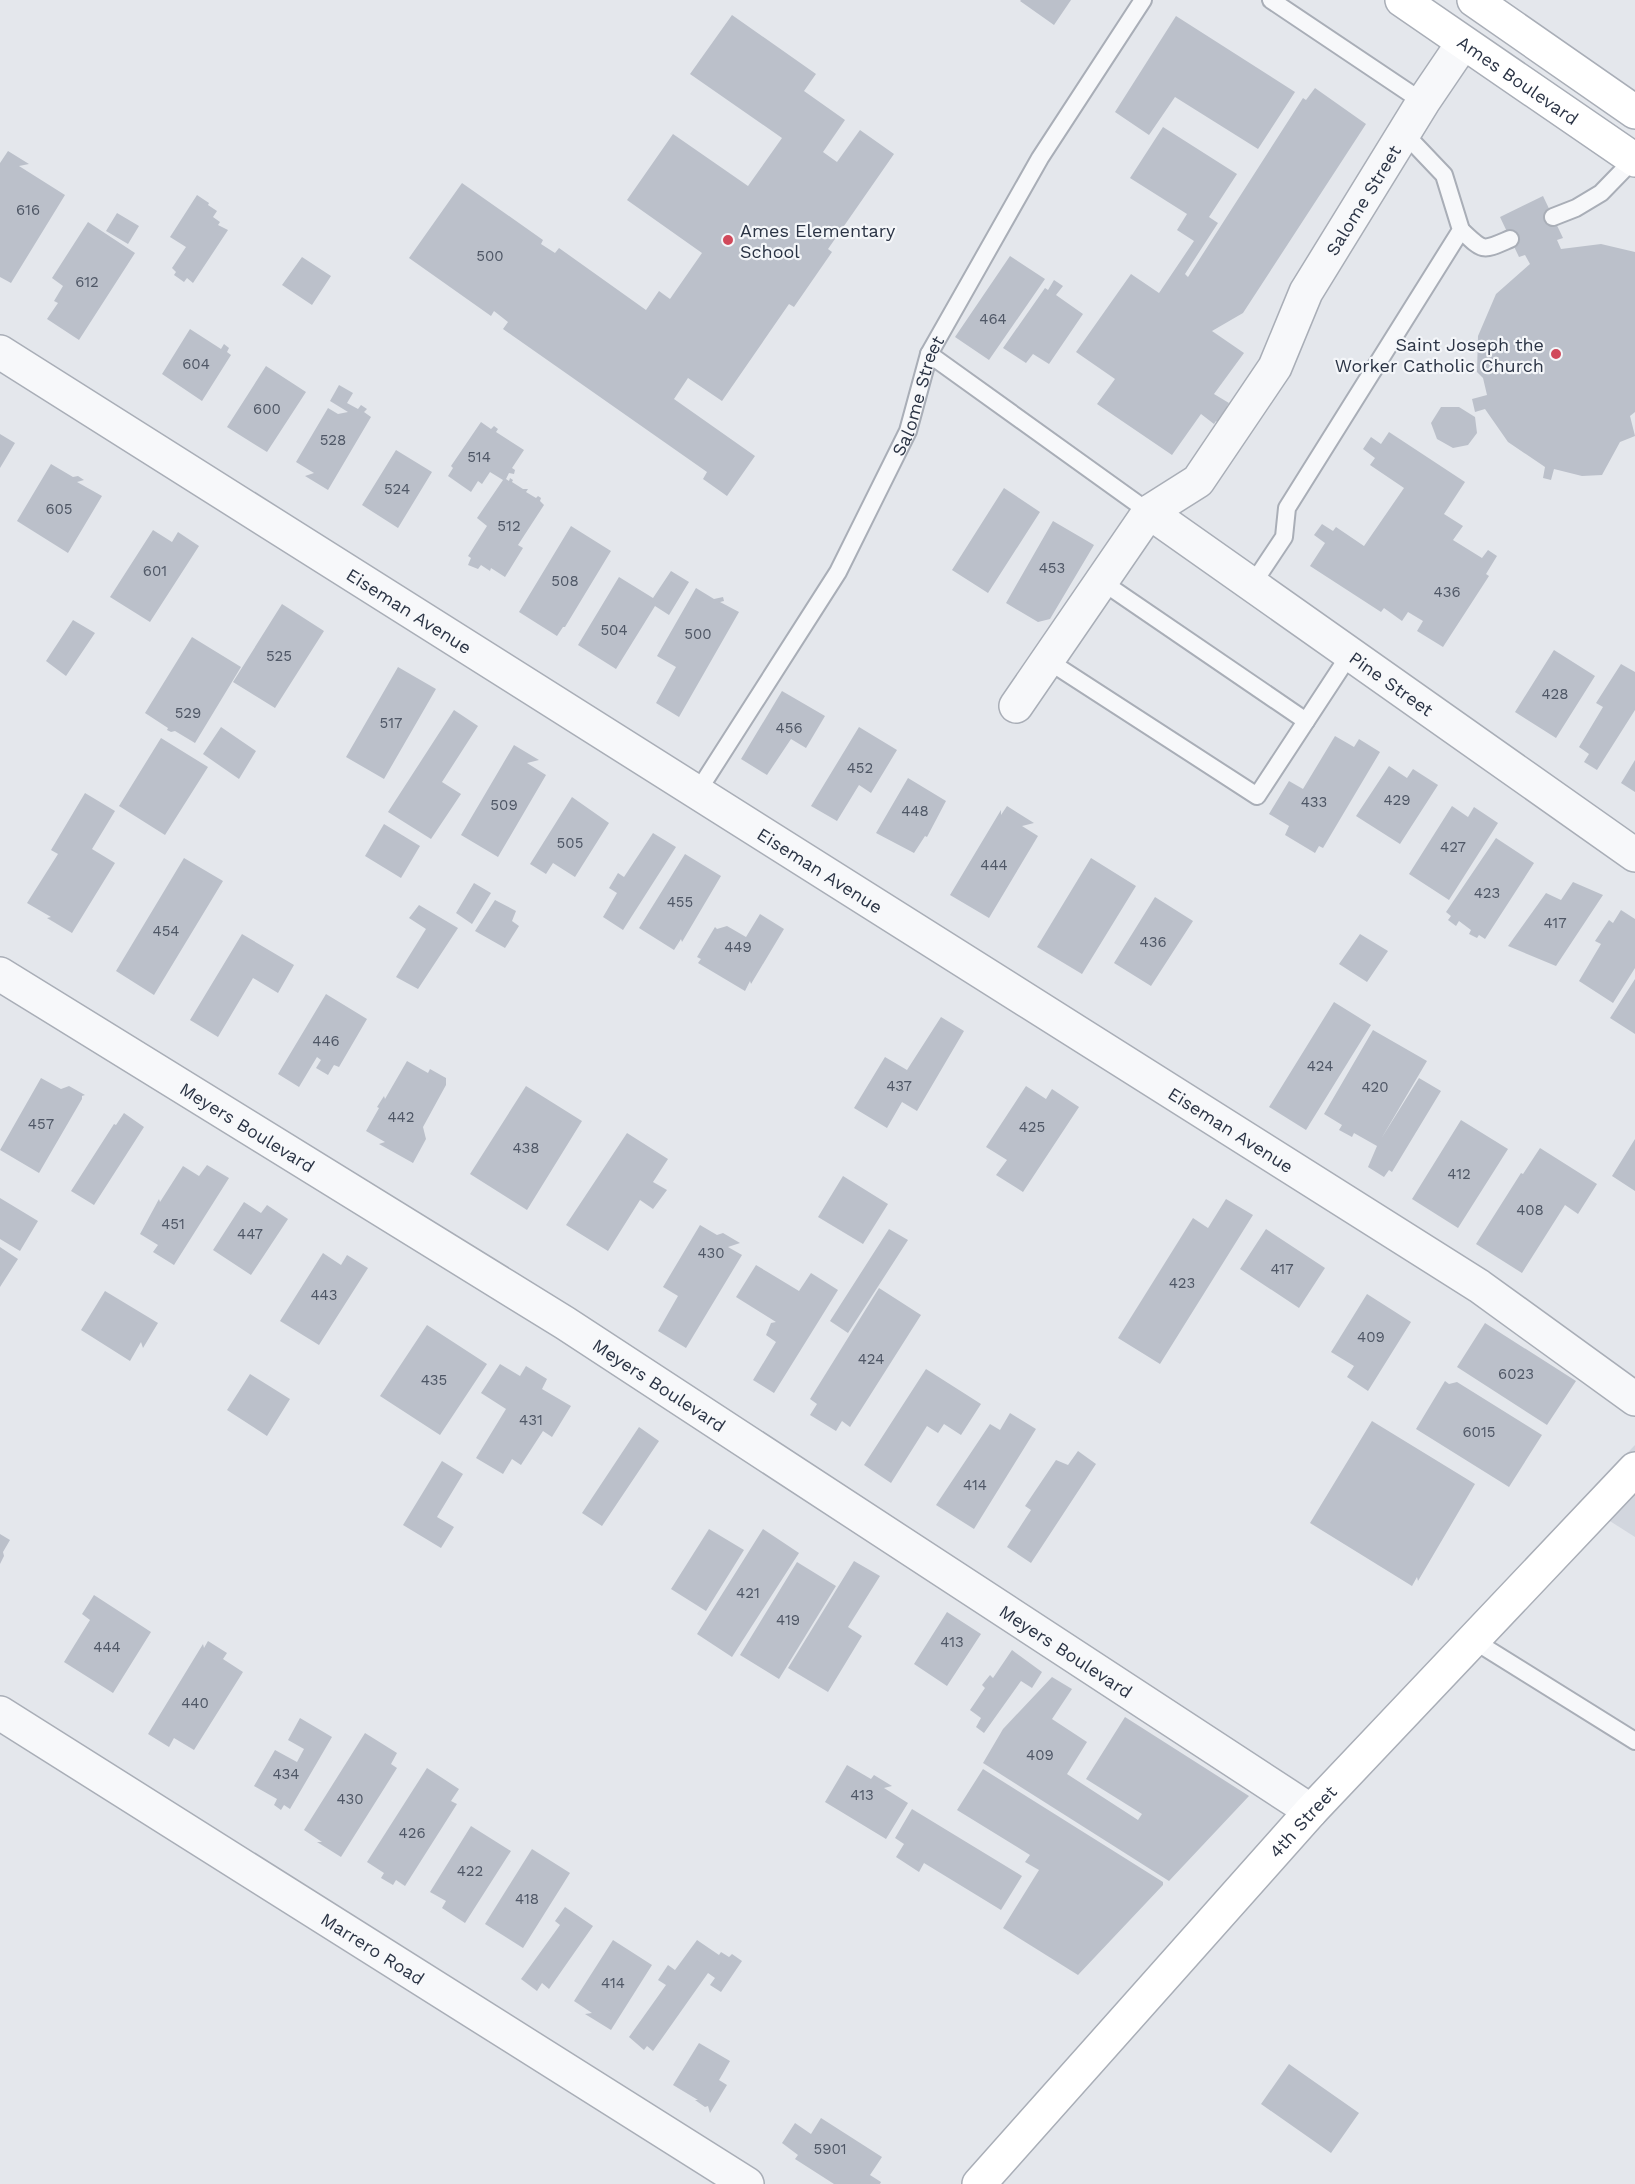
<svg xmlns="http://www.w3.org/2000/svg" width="1635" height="2184" font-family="'Work Sans',sans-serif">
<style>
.built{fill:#d2d6de}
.building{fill:#bbc0ca}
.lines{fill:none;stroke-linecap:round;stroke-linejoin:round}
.lane-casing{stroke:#a9aeb7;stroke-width:20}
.street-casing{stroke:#a9aeb7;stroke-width:36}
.secondary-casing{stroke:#a9aeb7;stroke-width:36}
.lane{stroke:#f7f8fa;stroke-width:16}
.street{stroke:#f7f8fa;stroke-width:33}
.secondary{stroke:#fff;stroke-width:33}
.poi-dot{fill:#d1495b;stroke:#f4f6f9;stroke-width:2}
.labels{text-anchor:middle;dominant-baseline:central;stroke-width:4.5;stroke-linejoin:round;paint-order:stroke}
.number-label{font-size:15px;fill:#4f5766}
.street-label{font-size:18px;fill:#2b3445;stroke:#f4f6f9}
.poi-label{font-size:18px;fill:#2b3445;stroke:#f4f6f9;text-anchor:start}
</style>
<rect width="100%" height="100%" fill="#e4e7ec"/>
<path class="built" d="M1635 1445V1537L1580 1502Z"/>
<path class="building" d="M1021 0H1071L1054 25 1020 1Z
M732 15 816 74 804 91 845 120 823 152 837 162 860 130 894 154 828 249 832 252 794 307 789 304 722 401 688 378 674 399 755 456 727 496 703 479 707 472 503 329 508 322 494 311 491 316 409 258 462 183 543 240 541 244 555 253 559 248 646 310 659 291 670 299 702 253 627 200 673 134 748 186 782 138 690 74Z
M1176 16 1295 92 1258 149 1175 97 1149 135 1115 112Z
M1315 88 1366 124 1243 313 1212 331 1244 353 1214 394 1229 403 1227 406 1232 409 1221 425 1216 421 1214 424 1201 414 1172 455 1097 404 1115 379 1076 352 1131 274 1159 293 1194 241 1177 230 1187 214 1130 178 1163 127 1237 174 1209 217 1218 223 1185 274 1188 277 1303 98 1306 100Z
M8 151 29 164 19 166 65 195 11 283 0 277V163Z
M197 195 209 203 208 205 217 211 213 217 220 222 218 225 228 230 193 283 187 278 184 282 174 275 176 272 172 268 186 247 170 237Z
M1543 196 1563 238 1557 240 1561 249 1601 244 1635 252V412L1630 416 1635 436 1620 442 1602 475 1582 476 1554 469 1551 480 1543 478 1545 467 1508 442 1485 409 1475 412 1472 399 1487 395 1483 378 1477 372 1478 336 1496 294 1530 264 1525 255 1519 257 1500 217Z
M117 213 139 226 128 244 106 231Z
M88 222 135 253 79 340 47 319 58 303 54 301 63 286 52 278Z
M1010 256 1045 279 989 360 955 337Z
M302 257 331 276 312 305 282 285Z
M1054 280 1063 286 1056 295 1083 314 1049 364 1033 354 1026 363 1003 348 1045 288 1048 290Z
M190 329 221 349 224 344 229 348 227 352 231 355 202 401 162 374Z
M266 366 306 392 267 452 227 427Z
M339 385 353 393 347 403 358 409 361 405 367 409 364 412 371 417 328 490 305 476 314 473 296 462 328 408 338 414 348 412 330 401Z
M1441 407H1459L1475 417 1477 433 1468 445 1453 448 1437 439 1431 423Z
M481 422 491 429 494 426 498 429 496 432 524 450 512 468 515 470 514 474 509 473 506 479 509 481 510 478 513 480 512 482 523 489H528L526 492 536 498 538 496 541 498 540 501 544 505 518 545 523 548 505 577 491 568 490 571 481 565 478 569 468 565 471 558 468 556 487 526 477 518 503 480 490 472 482 484 478 481 471 492 448 476 453 468 451 466Z
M1389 432 1465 482 1444 514 1463 526 1453 540 1482 558 1488 550 1497 556 1486 574 1489 576 1443 647 1417 631 1423 621 1408 612 1402 621 1384 608 1381 612 1310 566 1325 543 1314 535 1322 524 1333 531 1336 527 1364 546 1404 488 1370 465 1375 458 1363 449 1371 437 1381 444Z
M0 434 15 443 0 468Z
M396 450 432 472 398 528 362 505Z
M51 464 73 477 78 476 84 480 77 482 102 496 68 553 17 521Z
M1004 488 1040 512 988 593 952 570Z
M1053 521 1094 545 1050 619 1038 622 1006 603Z
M571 526 611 551 565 627H563L557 636 519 612Z
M153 530 172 542 178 532 199 546 150 622 110 597Z
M671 571 689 582 669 615 655 606 616 669 578 645 619 577 653 598Z
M696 588 714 599 723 597 724 601 720 602 739 612 679 717 656 703 676 667 657 656Z
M282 604 324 631 275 708 233 682Z
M73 620 95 633 66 676 46 661Z
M192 637 241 667 195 743 175 731 171 732 167 730 168 728 145 713Z
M1554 650 1595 676 1556 738 1515 712Z
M1621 664 1635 672V710L1597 770 1584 762 1589 754 1579 747 1603 707 1596 703Z
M398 667 436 689 384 779 346 757Z
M782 691 825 716 806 748 791 739 767 775 741 759Z
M454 710 478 726 442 782 461 794 431 839 388 812Z
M221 727 256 751 239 779 203 754Z
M859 727 897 750 871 793 859 785 837 821 811 806Z
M1335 736 1354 747 1359 739 1380 752 1323 848 1319 846 1315 853 1285 835 1289 826 1269 814 1289 781 1303 789Z
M161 738 208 767 165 835 119 806Z
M514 745 539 760 527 763 546 775 498 857 461 835Z
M1635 760V792L1621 783Z
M1389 766 1407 778 1413 769 1438 785 1400 844 1356 816Z
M908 778 946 801 927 837 925 836 914 853 876 833Z
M85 793 115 811 92 849 115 863 72 933 47 918 51 917 27 903 58 854 51 850Z
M572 797 609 823 575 877 553 863 546 874 530 864Z
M1007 806 1034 823 1022 826 1038 836 989 918 950 895 1001 810V815Z
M1452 806 1468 817 1474 807 1498 823 1449 900 1409 874Z
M384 824 420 846 401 878 365 856Z
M653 833 676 847 623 930 603 917 617 893 609 888 618 873 624 877Z
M1496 838 1534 863 1485 939 1479 935 1477 938 1469 934 1471 930 1459 921 1456 926 1448 920 1451 916 1446 912Z
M685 854 721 876 682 942 681 939 674 950 639 928Z
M184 858 223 881 154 995 116 971Z
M1091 858 1136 886 1082 974 1037 947Z
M1573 882 1603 895 1556 966 1508 946 1546 893 1561 900Z
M474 883 491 893 472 924 456 913Z
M1155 897 1193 921 1151 986 1114 963Z
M495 900 516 911 512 921 519 926 505 948 475 931Z
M419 905 458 928 418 989 396 977 426 929 409 918Z
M1621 910 1635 919V968L1613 1003 1579 981 1601 944 1595 941 1609 920 1613 923Z
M760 914 784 929 751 984 750 981 745 991 698 963 701 959 697 957 715 927 717 929 727 926 746 937Z
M242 934 294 965 278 993 253 978 218 1037 190 1020Z
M1360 934 1388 951 1367 982 1339 964Z
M1635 979V1034L1610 1018Z
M326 994 367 1019 339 1067 334 1065 328 1075 316 1068 321 1060 317 1057 299 1087 278 1074Z
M1334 1002 1371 1025 1306 1130 1269 1107Z
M941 1017 964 1031 917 1111 902 1102 887 1128 854 1108 885 1057 907 1070Z
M1373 1030 1427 1061 1381 1139 1419 1078 1441 1091 1392 1172 1389 1170 1384 1177 1368 1167 1377 1146 1354 1133 1352 1137 1339 1130 1342 1125 1324 1114Z
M407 1061 428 1073 430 1069 446 1078V1085L423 1127 426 1139 413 1163 379 1144 385 1142 366 1131 379 1108 377 1107 384 1096 385 1099Z
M41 1078 61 1089 69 1086 85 1095 82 1096V1099L39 1173 0 1150Z
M526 1086 582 1121 527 1210 470 1174Z
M1026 1086 1046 1099 1052 1089 1079 1107 1023 1192 996 1175 1007 1160 986 1147Z
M124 1113 144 1127 94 1205 71 1191 114 1124 116 1125Z
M1461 1120 1508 1149 1458 1228 1412 1199Z
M627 1133 668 1159 653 1182 667 1190 653 1209 640 1200 608 1251 566 1225Z
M1635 1139V1191L1612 1176Z
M1540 1148 1597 1184 1578 1214 1565 1205 1522 1273 1476 1244 1521 1173 1523 1174Z
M207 1165 229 1178 174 1265 153 1252 158 1245 140 1234 159 1199 160 1202 183 1166 199 1176Z
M843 1176 888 1204 863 1244 818 1217Z
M0 1198 38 1221 20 1251 0 1239Z
M1226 1199 1253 1215 1160 1364 1118 1338 1193 1218 1208 1228Z
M244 1202 261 1213 267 1205 288 1219 251 1275 213 1250Z
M700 1225 717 1235 723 1233 740 1243 728 1247 742 1255 686 1348 658 1331 678 1296 663 1287Z
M889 1229 908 1240 848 1333 830 1321Z
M1266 1229 1325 1268 1299 1308 1240 1269Z
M0 1247 18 1259 0 1287Z
M323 1253 341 1265 347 1255 368 1268 319 1345 280 1321Z
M756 1265 799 1291 811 1273 838 1290 774 1393 753 1380 776 1342 766 1335 771 1323 776 1322 736 1297Z
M879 1288 921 1315 850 1427 842 1421 836 1431 810 1415 817 1404 810 1399Z
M105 1291 158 1323 143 1348 141 1342 130 1361 81 1330Z
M1367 1294 1411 1322 1368 1391 1347 1377 1354 1366 1331 1352Z
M1485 1323 1576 1381 1547 1425 1457 1367Z
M427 1325 487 1364 440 1435 380 1396Z
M500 1364 520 1376 526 1366 547 1379 542 1389 571 1406 552 1437 543 1431 521 1465 512 1459 503 1474 476 1458 506 1409 481 1393Z
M926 1369 981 1404 961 1435 944 1424 938 1433 927 1426 891 1483 864 1465Z
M250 1374 290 1399 267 1436 227 1410Z
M1445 1381 1449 1384 1457 1382 1542 1435 1509 1487 1416 1429Z
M1010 1413 1036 1429 974 1529 936 1505 990 1424 1000 1430Z
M1372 1421 1475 1484 1418 1581 1417 1577 1412 1586 1310 1523Z
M639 1427 659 1441 602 1526 582 1513Z
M1078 1451 1096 1464 1031 1563 1007 1547 1031 1510 1025 1506 1056 1460 1068 1465Z
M442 1461 463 1474 437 1517 454 1527 441 1548 403 1525Z
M709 1529 744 1550 706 1611 671 1589Z
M763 1529 799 1553 732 1657 697 1634Z
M0 1534 10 1540 3 1552 4 1556 0 1564Z
M854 1561 880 1576 848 1627 862 1636 828 1692 788 1668Z
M797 1562 836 1586 779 1679 740 1655Z
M94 1595 151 1632 113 1693 64 1662 90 1620 82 1614Z
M947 1612 981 1634 947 1686 914 1664Z
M208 1641 227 1653 223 1659 243 1672 194 1750 174 1738 169 1747 148 1734 203 1644 204 1648Z
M1012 1650 1042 1672 1032 1688 1021 1681 984 1733 976 1727 981 1718 970 1710 985 1688 982 1685 990 1675 993 1678Z
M1052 1677 1072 1689 1052 1719 1087 1742 1067 1774 1138 1820 1142 1814 1086 1779 1125 1717 1249 1796 1169 1881 983 1763 1003 1729Z
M300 1718 332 1737 290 1809 284 1805 281 1810 274 1805 277 1799 254 1786 275 1750 297 1762 304 1749 288 1740Z
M365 1733 397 1753 391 1764 397 1768 341 1857 317 1842H322L304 1830Z
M847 1765 871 1779 874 1775 892 1786 884 1788 908 1803 886 1839 825 1802Z
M427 1768 459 1789 451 1801 457 1804 405 1886 396 1880 393 1885 381 1878 384 1873 367 1862Z
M983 1769 1163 1882V1885L1078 1975 1003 1928 1039 1870 1025 1862 1030 1855 957 1810Z
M912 1809 1022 1876 1001 1910 924 1863 919 1872 896 1857 904 1844 895 1838Z
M471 1826 511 1851 465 1923 442 1908 446 1901 430 1892Z
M532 1849 570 1873 523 1948 485 1924Z
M565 1907 593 1926 549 1989 542 1983 537 1991 521 1979 560 1925 555 1921Z
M613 1940 652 1965 611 2030 585 2014 592 2013 574 2001Z
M697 1940 719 1955 721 1952 729 1957 732 1954 742 1961 721 1992 710 1985 715 1978 708 1973 653 2051 647 2046 644 2050 629 2037 666 1985 658 1980 668 1965 675 1970Z
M699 2043 730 2061 719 2080 727 2085 710 2113 708 2106 705 2107 695 2100H698L673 2085Z
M1289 2064 1359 2113 1331 2153 1261 2104Z
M821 2118 882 2157 870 2175 881 2182 880 2184H834L795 2159 798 2155 782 2143 795 2123 811 2134Z"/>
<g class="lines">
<g class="lane-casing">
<g id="lane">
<path d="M1271 0 1423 102"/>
<path d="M1553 217 1576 208 1601 193 1634 159"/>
<path d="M1461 230C1484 252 1482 251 1510 239"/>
<path d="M929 354 1149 512"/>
<path d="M1101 581 1306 721"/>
<path d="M1252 585 1284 537 1287 508 1461 230 1444 175 1404 133"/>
<path d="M1047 660 1257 796 1350 654"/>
<path id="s1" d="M698 791 838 572 908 431 929 354 1040 158 1143 0"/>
<path d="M1473 1640 1635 1741"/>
</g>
</g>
<g class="street-casing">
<g id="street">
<path id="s2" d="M0 352 1479 1286 1635 1399"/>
<path id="s3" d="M1149 512 1635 855"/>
<path id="s4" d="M1016 706 1149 512 1198 481 1275 367 1306 292 1423 102 1463 43"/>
<path id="s5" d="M0 974 565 1323 1311 1811"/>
<path id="s6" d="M0 1713 747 2184"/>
</g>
</g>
<g class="secondary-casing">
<g id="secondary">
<path id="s7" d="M1402 0 1635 160"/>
<path d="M1474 0 1635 112"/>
<path id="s8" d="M979 2184 1311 1811 1635 1469"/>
</g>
</g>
<use href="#lane" class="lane"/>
<use href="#street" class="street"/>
<use href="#secondary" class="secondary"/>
</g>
<g class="poi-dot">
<circle cx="728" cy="240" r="6"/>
<circle cx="1556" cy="354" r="6"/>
</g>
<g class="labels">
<g class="number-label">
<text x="28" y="210">616</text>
<text x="490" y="256">500</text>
<text x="87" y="282">612</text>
<text x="993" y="319">464</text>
<text x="196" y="364">604</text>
<text x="267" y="409">600</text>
<text x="333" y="440">528</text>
<text x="479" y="457">514</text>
<text x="397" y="489">524</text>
<text x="59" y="509">605</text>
<text x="509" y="526">512</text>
<text x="1052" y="568">453</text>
<text x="155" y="571">601</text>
<text x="565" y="581">508</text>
<text x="1447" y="592">436</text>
<text x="614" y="630">504</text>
<text x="698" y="634">500</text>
<text x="279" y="656">525</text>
<text x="1555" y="694">428</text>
<text x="188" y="713">529</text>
<text x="391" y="723">517</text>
<text x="789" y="728">456</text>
<text x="860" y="768">452</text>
<text x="1397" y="800">429</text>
<text x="1314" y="802">433</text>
<text x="504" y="805">509</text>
<text x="915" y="811">448</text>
<text x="570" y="843">505</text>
<text x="1453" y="847">427</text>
<text x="994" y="865">444</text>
<text x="1487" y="893">423</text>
<text x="680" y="902">455</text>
<text x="1555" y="923">417</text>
<text x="166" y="931">454</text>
<text x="1153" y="942">436</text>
<text x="738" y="947">449</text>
<text x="326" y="1041">446</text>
<text x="1320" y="1066">424</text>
<text x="899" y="1086">437</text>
<text x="1375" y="1087">420</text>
<text x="401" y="1117">442</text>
<text x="41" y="1124">457</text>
<text x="1032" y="1127">425</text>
<text x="526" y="1148">438</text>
<text x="1459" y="1174">412</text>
<text x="1530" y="1210">408</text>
<text x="173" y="1224">451</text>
<text x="250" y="1234">447</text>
<text x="711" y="1253">430</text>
<text x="1282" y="1269">417</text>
<text x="1182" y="1283">423</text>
<text x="324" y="1295">443</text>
<text x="1371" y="1337">409</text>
<text x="871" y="1359">424</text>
<text x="1516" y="1374">6023</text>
<text x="434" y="1380">435</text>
<text x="531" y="1420">431</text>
<text x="1479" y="1432">6015</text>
<text x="975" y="1485">414</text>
<text x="748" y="1593">421</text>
<text x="788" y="1620">419</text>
<text x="952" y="1642">413</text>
<text x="107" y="1647">444</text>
<text x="195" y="1703">440</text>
<text x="1040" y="1755">409</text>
<text x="286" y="1774">434</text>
<text x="862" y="1795">413</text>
<text x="350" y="1799">430</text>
<text x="412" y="1833">426</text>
<text x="470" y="1871">422</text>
<text x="527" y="1899">418</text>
<text x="613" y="1983">414</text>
<text x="830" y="2149">5901</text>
</g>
<g class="street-label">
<text stroke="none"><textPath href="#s7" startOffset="141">Ames Boulevard</textPath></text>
<text stroke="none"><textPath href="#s4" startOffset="620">Salome Street</textPath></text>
<text stroke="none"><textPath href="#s1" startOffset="454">Salome Street</textPath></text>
<text stroke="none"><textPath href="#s2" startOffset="484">Eiseman Avenue</textPath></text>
<text stroke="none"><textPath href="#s3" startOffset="297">Pine Street</textPath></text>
<text stroke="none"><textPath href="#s2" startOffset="970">Eiseman Avenue</textPath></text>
<text stroke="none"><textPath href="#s5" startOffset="291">Meyers Boulevard</textPath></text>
<text stroke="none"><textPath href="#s2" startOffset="1456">Eiseman Avenue</textPath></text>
<text stroke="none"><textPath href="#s5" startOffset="777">Meyers Boulevard</textPath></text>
<text stroke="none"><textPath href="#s5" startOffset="1263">Meyers Boulevard</textPath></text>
<text stroke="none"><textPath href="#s8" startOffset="486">4th Street</textPath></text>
<text stroke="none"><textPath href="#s6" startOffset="441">Marrero Road</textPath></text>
</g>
<g class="poi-label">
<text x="740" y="230">Ames Elementary<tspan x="740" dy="21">School</tspan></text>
<text x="1544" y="344" text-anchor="end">Saint Joseph the<tspan x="1544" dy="21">Worker Catholic Church</tspan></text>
</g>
</g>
</svg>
